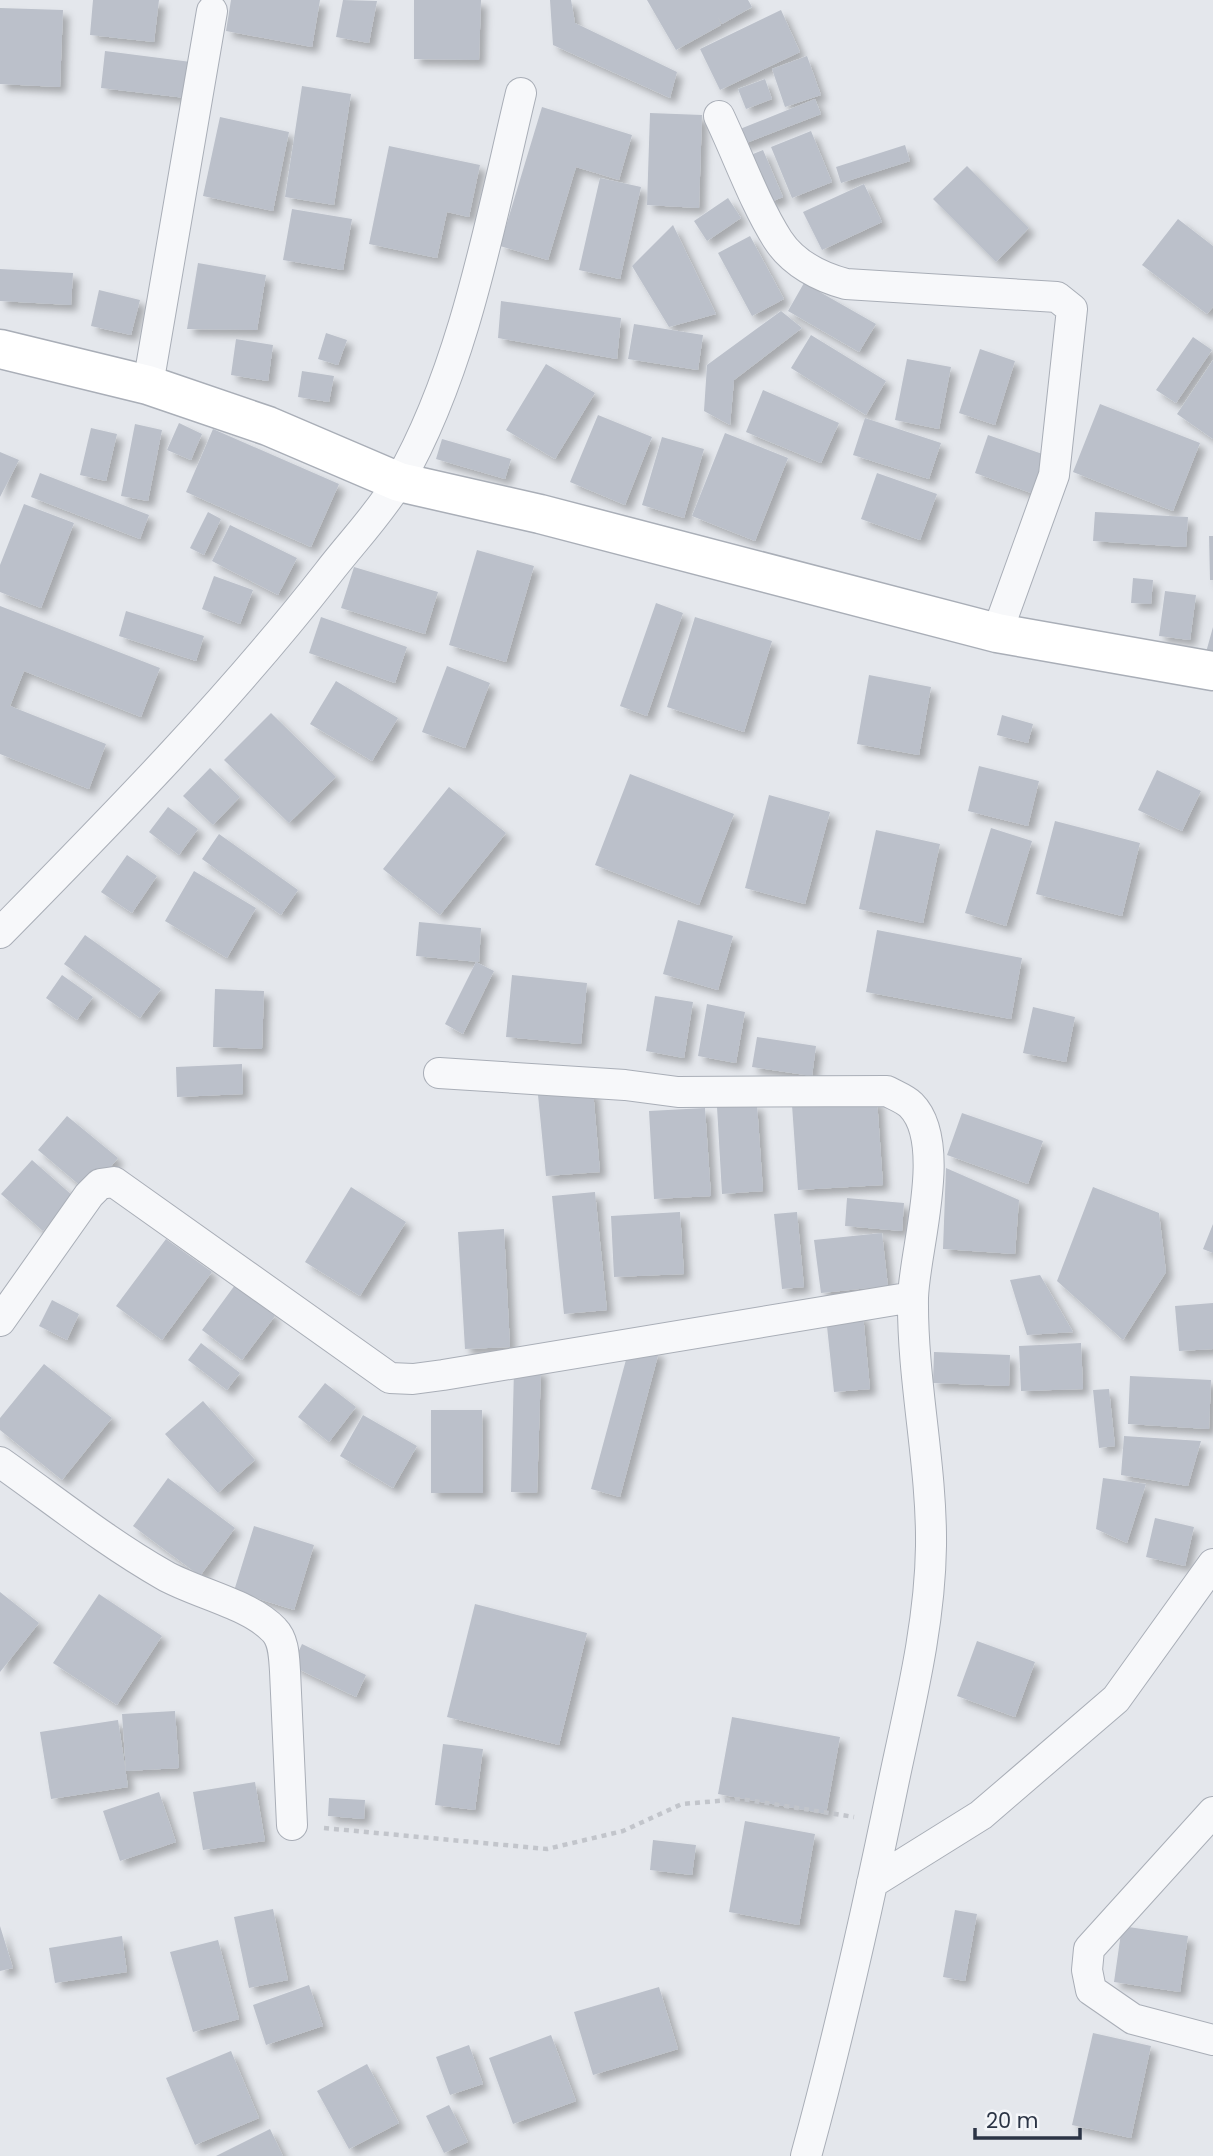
<svg xmlns="http://www.w3.org/2000/svg" width="1213" height="2156" font-family="Poppins,sans-serif">
<style>
.building{fill:#bbc0ca;filter:url(#shadow)}
.lines{fill:none;stroke-linecap:round;stroke-linejoin:round}
.street-casing{stroke:#a9aeb7;stroke-width:32}
.secondary-casing{stroke:#a9aeb7;stroke-width:41}
.path{stroke:#c2c5cb;stroke-width:4.5;stroke-dasharray:5 5;stroke-linecap:butt}
.street{stroke:#f7f8fa;stroke-width:30}
.secondary{stroke:#fff;stroke-width:38}
</style>
<defs>
<filter id="shadow"><feDropShadow dx="6" dy="6" stdDeviation="3.5" flood-color="#0004"/></filter>
</defs>
<rect width="100%" height="100%" fill="#e4e7ec"/>
<path class="building" d="M93 0H159L154 42 90 35Z
M231 0H320L312 47 226 31Z
M343 0 377 1 369 43 336 37Z
M414 0H481L479 60 414 59Z
M550 0H571L575 23 677 72 670 98 553 45Z
M647 0H748L752 7 722 24 718 17 721 25 676 50Z
M0 8 63 10 60 87 0 84Z
M781 10 800 52 720 90 700 49Z
M105 51 191 62 186 98 101 88Z
M807 56 821 95 785 107 772 69Z
M765 79 772 99 746 109 738 89Z
M302 86 351 94 334 205 285 197Z
M815 99 821 114 741 145 735 131Z
M542 107 632 135 619 180 576 167 548 260 500 246Z
M650 113 702 115 699 208 647 205Z
M220 117 289 132 273 211 203 196Z
M811 131 832 182 792 198 771 147Z
M905 145 910 161 841 183 836 167Z
M389 146 480 165 469 217 447 212 437 258 369 244Z
M763 150 783 197 768 203 748 156Z
M967 166 1029 228 996 262 933 199Z
M600 178 641 187 620 279 579 270Z
M864 184 882 222 822 250 803 212Z
M728 198 741 218 707 241 694 221Z
M292 209 352 219 343 270 283 260Z
M1178 219 1213 246V307L1207 314 1142 265Z
M673 225 716 314 669 327 632 266Z
M750 236 784 299 752 316 718 253Z
M198 263 266 275 257 330 187 329Z
M0 269 73 273 71 305 0 301Z
M804 283 876 324 859 352 788 311Z
M99 290 140 300 131 335 91 326Z
M501 301 621 318 617 359 498 338Z
M781 311 802 328 734 380 730 425 704 411 707 365Z
M634 324 703 335 698 370 628 359Z
M326 333 347 340 338 365 318 359Z
M811 335 886 381 866 415 791 368Z
M1193 337 1212 350 1176 403 1156 390Z
M236 339 273 345 268 381 231 375Z
M980 349 1015 361 995 425 959 413Z
M907 359 951 367 939 429 895 420Z
M1213 360V439L1177 414Z
M546 364 595 393 555 459 506 430Z
M302 371 334 376 329 402 298 397Z
M763 390 839 423 821 463 746 432Z
M1100 404 1200 443 1173 511 1073 472Z
M598 415 652 437 625 505 570 482Z
M865 418 941 443 929 479 853 455Z
M179 423 202 434 191 460 167 450Z
M135 424 162 430 148 501 121 496Z
M91 428 117 434 106 481 80 475Z
M213 429 339 484 311 547 186 492Z
M725 433 788 458 755 541 692 516Z
M988 435 1048 456 1034 494 975 473Z
M662 437 704 449 684 518 642 505Z
M442 439 511 459 505 479 436 459Z
M0 452 19 460 0 497Z
M40 473 149 515 140 539 31 497Z
M877 473 937 494 920 540 861 519Z
M24 504 74 523 41 608 0 592V565Z
M208 512 221 519 204 555 190 548Z
M1095 512 1188 517 1186 547 1093 541Z
M230 525 297 558 278 595 212 561Z
M1209 536H1213V580H1210Z
M477 550 534 566 506 662 449 645Z
M354 567 438 592 425 634 341 608Z
M214 576 253 590 240 624 202 609Z
M1133 578 1153 580 1151 604 1131 603Z
M1165 591 1196 595 1190 640 1159 636Z
M656 603 683 613 647 716 620 706Z
M0 606 160 668 141 717 24 671 10 706 106 744 89 789 0 754Z
M126 611 204 636 196 661 119 636Z
M321 617 407 647 395 683 309 653Z
M695 617 772 641 744 732 667 707Z
M1213 627V658L1205 656Z
M447 666 490 683 465 748 422 732Z
M869 675 931 687 919 755 857 744Z
M336 681 398 718 372 761 310 724Z
M271 713 336 777 289 823 224 760Z
M1002 715 1033 724 1028 743 997 735Z
M979 766 1039 781 1028 826 968 811Z
M210 768 240 797 213 825 183 796Z
M1157 770 1201 791 1182 831 1138 810Z
M630 774 734 814 699 905 595 865Z
M449 787 506 833 440 915 383 869Z
M769 795 830 812 805 904 745 888Z
M168 807 198 829 179 855 149 832Z
M1055 821 1140 843 1122 916 1036 894Z
M991 828 1032 841 1006 926 965 913Z
M876 830 940 844 923 923 859 909Z
M219 834 298 890 281 915 202 859Z
M127 855 157 876 132 913 101 892Z
M194 871 256 908 227 958 165 921Z
M678 920 733 936 718 990 663 974Z
M419 922 481 928 479 962 416 956Z
M877 930 1022 958 1011 1019 866 992Z
M85 935 161 989 140 1018 64 964Z
M476 962 494 971 463 1034 445 1024Z
M62 975 93 997 77 1020 46 998Z
M512 975 587 983 581 1044 506 1037Z
M215 989 264 991 262 1049 213 1047Z
M655 996 693 1002 684 1058 646 1051Z
M707 1004 745 1012 736 1063 698 1056Z
M1033 1007 1075 1017 1066 1062 1023 1053Z
M757 1037 816 1046 812 1076 752 1067Z
M242 1064 243 1094 177 1097 176 1067Z
M593 1090 600 1172 546 1176 538 1095Z
M877 1099 883 1185 798 1190 792 1105Z
M757 1104 763 1191 722 1194 717 1107Z
M705 1108 711 1196 654 1199 649 1111Z
M962 1113 1043 1141 1028 1184 947 1155Z
M67 1116 118 1158 89 1193 38 1150Z
M32 1160 73 1196 43 1231 1 1194Z
M946 1168 1019 1200 1015 1254 943 1249Z
M351 1187 406 1222 360 1296 305 1262Z
M1093 1187 1159 1213 1166 1272 1123 1340 1057 1281Z
M595 1192 607 1310 564 1314 552 1196Z
M847 1198 904 1203 902 1231 845 1226Z
M680 1212 684 1274 614 1277 611 1216Z
M797 1212 804 1287 782 1289 774 1214Z
M1213 1224V1253L1203 1249Z
M504 1229 510 1347 465 1349 458 1232Z
M882 1233 888 1286 821 1293 814 1240Z
M166 1239 212 1272 162 1340 116 1306Z
M1040 1275 1073 1332 1027 1335 1010 1280Z
M235 1285 275 1316 242 1360 202 1330Z
M52 1300 79 1314 67 1340 39 1326Z
M1213 1303V1349L1179 1351 1175 1306Z
M863 1314 870 1389 834 1392 826 1317Z
M201 1343 240 1373 227 1390 188 1360Z
M1081 1343 1083 1389 1021 1391 1019 1346Z
M630 1345 659 1352 620 1497 591 1489Z
M934 1352 1010 1355 1009 1386 933 1383Z
M44 1364 112 1418 62 1480 0 1430V1418Z
M514 1369H541L537 1493 511 1492Z
M1130 1376 1211 1380 1209 1429 1128 1424Z
M325 1383 356 1407 329 1442 298 1417Z
M1109 1389 1115 1446 1099 1448 1093 1390Z
M203 1401 255 1460 218 1493 165 1434Z
M431 1410H482L483 1493H431Z
M363 1415 417 1446 393 1488 340 1456Z
M1124 1436 1201 1441 1188 1486 1121 1475Z
M168 1478 235 1528 200 1576 133 1526Z
M1103 1478 1146 1484 1127 1543 1096 1529Z
M1155 1518 1194 1527 1185 1566 1146 1557Z
M254 1526 314 1545 294 1610 234 1591Z
M0 1592 39 1623 0 1672Z
M99 1594 162 1636 117 1705 53 1663Z
M475 1604 587 1633 559 1745 447 1717Z
M977 1641 1035 1662 1015 1717 957 1696Z
M302 1644 366 1675 356 1697 292 1666Z
M175 1711 179 1768 126 1771 122 1714Z
M732 1717 840 1737 826 1814 718 1794Z
M118 1720 128 1787 51 1799 40 1732Z
M443 1744 483 1749 475 1810 435 1805Z
M255 1782 265 1841 203 1850 193 1792Z
M159 1792 176 1842 120 1861 103 1811Z
M329 1798 365 1800 364 1819 328 1816Z
M745 1821 815 1834 799 1925 729 1912Z
M653 1840 696 1845 692 1875 650 1870Z
M273 1909 288 1980 249 1988 234 1917Z
M955 1910 977 1914 965 1981 943 1977Z
M0 1926 13 1968 0 1971Z
M1122 1926 1188 1936 1180 1992 1114 1982Z
M122 1936 127 1972 55 1983 49 1948Z
M218 1940 239 2019 193 2032 170 1952Z
M309 1985 323 2026 266 2045 253 2005Z
M659 1987 678 2049 593 2075 574 2012Z
M1093 2033 1151 2046 1131 2138 1072 2125Z
M551 2035 576 2101 513 2124 489 2058Z
M469 2045 483 2084 450 2095 436 2057Z
M231 2051 259 2118 195 2145 166 2078Z
M367 2064 399 2123 349 2149 317 2091Z
M449 2105 468 2142 444 2153 426 2116Z
M270 2129 283 2156H216Z"/>
<g class="lines">
<g class="street-casing">
<path id="street" d="M719 116C738 156 755 204 778 240 793 263 820 277 846 284L1057 297 1072 309 1054 475 997 633
M148 385 212 11
M0 933C114 817 228 701 328 573 351 543 380 513 399 481 464 369 491 218 521 93
M439 1073 625 1085 678 1092 887 1091C894 1095 905 1099 911 1105 949 1143 914 1251 913 1298 912 1381 932 1464 931 1546 930 1625 910 1704 894 1780 868 1907 840 2032 806 2156
M0 1321 89 1195 100 1184 114 1182 390 1378 413 1379 443 1375 913 1297
M0 1462C54 1500 106 1542 164 1575 195 1593 250 1604 274 1630 284 1640 284 1657 285 1671L292 1825
M1213 1812 1089 1949 1087 1970 1091 1990 1133 2019 1213 2040
M872 1883 981 1815 1116 1699 1213 1564"/>
</g>
<g class="secondary-casing">
<path id="secondary" d="M0 349 148 385 268 426 399 482 540 514 997 633 1213 671"/>
</g>
<path class="path" d="M324 1828 547 1849 623 1831 682 1804 741 1799 854 1817"/>
<use href="#street" class="street"/>
<use href="#secondary" class="secondary"/>
</g>
<path d="M975 2128v10h105v-10" fill="none" stroke="#2b3445" stroke-width="3.5"/>
<text x="986" y="2128" font-size="21" fill="#2b3445" stroke="#f4f6f9" stroke-width="5" paint-order="stroke">20 m</text>
</svg>
